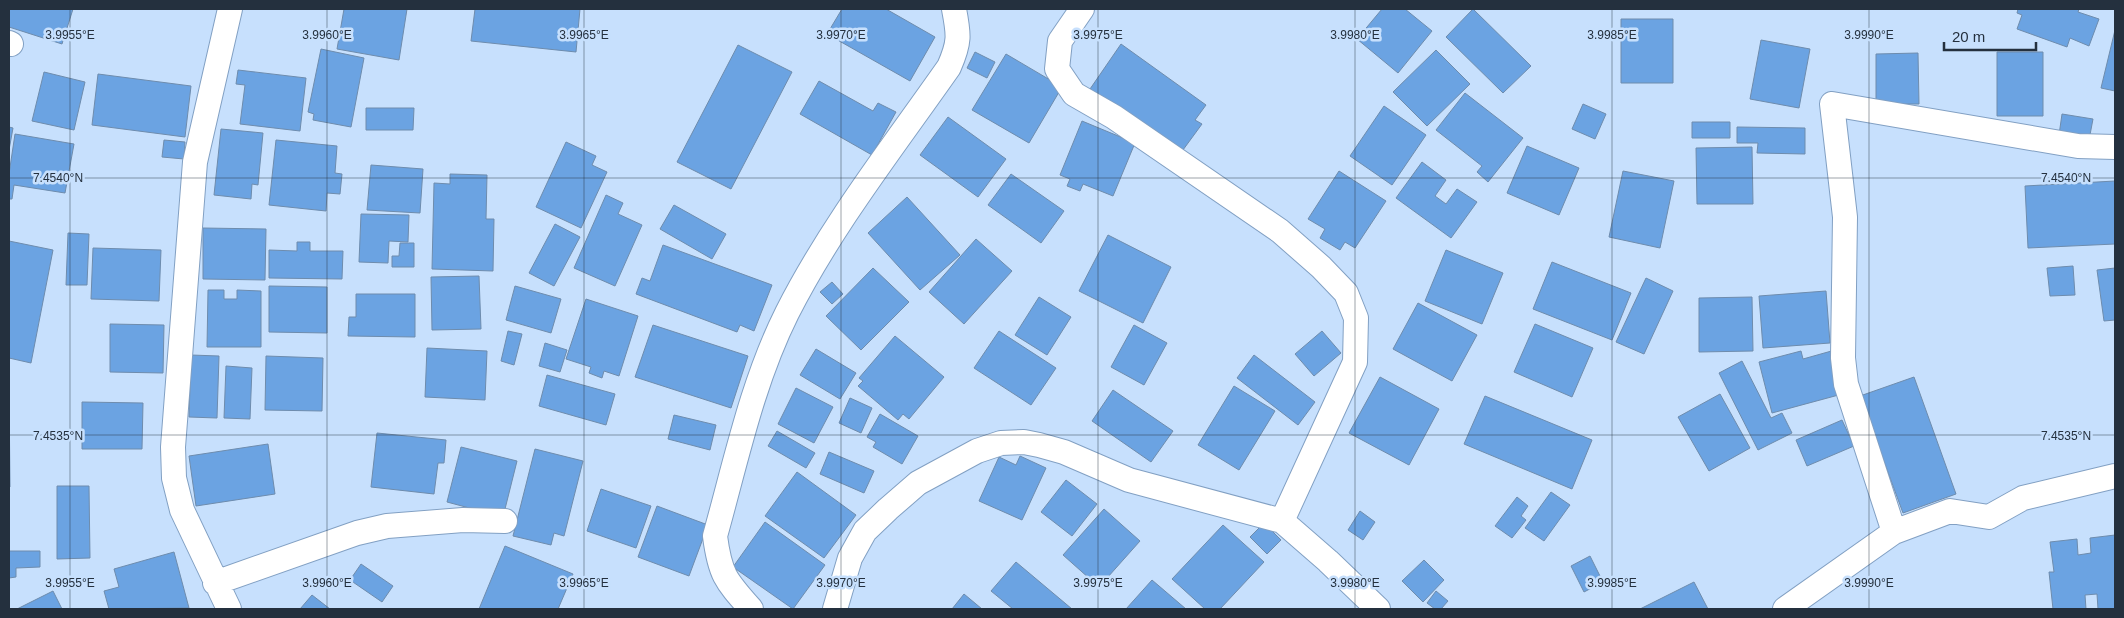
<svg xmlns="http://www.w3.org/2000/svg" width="2124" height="618" font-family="Helvetica,sans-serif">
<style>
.building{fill:#6ba3e2;stroke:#6e8cad}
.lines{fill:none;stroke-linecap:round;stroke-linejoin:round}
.minor-casing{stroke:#82a0c3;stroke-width:26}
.minor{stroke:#fff;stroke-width:24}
.ticks{fill:none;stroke:#24303e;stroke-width:1;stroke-opacity:0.45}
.ticks-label{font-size:12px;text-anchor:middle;fill:#24303e;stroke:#c7e0fd;stroke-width:5;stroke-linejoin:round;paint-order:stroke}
</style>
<rect width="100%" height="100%" fill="#c7e0fd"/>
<path class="building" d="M9 9H73L62 44 9 27Z
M344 9H407L399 60 337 49Z
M475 9H580L576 52 471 41Z
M842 9H886L935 37 910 81 827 34Z
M1382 9H1405L1432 31 1398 73 1357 39Z
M1473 9 1531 66 1503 93 1446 37Z
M2018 9H2079L2078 12 2099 19 2089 46 2070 38 2067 47 2017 29 2022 15 2017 13Z
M1621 19H1673V83H1621Z
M2115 30V91L2101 88Z
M1761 40 1810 49 1799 108 1750 99Z
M1121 44 1206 105 1195 120 1202 124 1180 154 1090 89Z
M738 45 792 72 731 189 677 162Z
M321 49 364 58 351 127 313 120 314 114 308 112Z
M1436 50 1470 84 1427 126 1393 92Z
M975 52 995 62 987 78 967 68Z
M1997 52H2043V116H1997Z
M1918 53 1919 104H1876V54Z
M1006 54 1062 87 1029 143 972 110Z
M238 70 306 78 300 131 240 124 245 85 236 84Z
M44 72 85 82 74 130 32 121Z
M98 74 191 86 185 137 92 125Z
M819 81 873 111 878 103 896 112 872 155 800 114Z
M1465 93 1523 138 1488 182 1477 172 1482 166 1436 130Z
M1583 104 1606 114 1595 139 1572 129Z
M1384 106 1426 135 1392 185 1350 156Z
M366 108H414L413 130H366Z
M2062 114 2093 119 2089 140 2059 135Z
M948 117 1006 159 978 197 920 155Z
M1082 121 1135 143 1113 196 1083 184 1080 191 1067 186 1070 179 1060 175Z
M1692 122H1730V138H1692Z
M9 127 13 128 9 150Z
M1737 127 1805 128V154L1757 153 1758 143H1737Z
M221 129 263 133 258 185 252 184 251 199 214 195Z
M15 134 74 144 65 193 14 185 12 199H9V174Z
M164 140 185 142 184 159 162 157Z
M276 140 337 146 335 173 342 174 340 194 327 193 326 211 269 205Z
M566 142 596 156 592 165 607 172 581 228 536 207Z
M1527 146 1579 168 1559 215 1507 193Z
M1752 147 1753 204H1697L1696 148Z
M1422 162 1446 180 1435 196 1446 204 1457 189 1477 202 1451 238 1396 198Z
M371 165 423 169 420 213 367 210Z
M1339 171 1386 201 1355 248 1345 242 1340 250 1320 238 1325 229 1308 219Z
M1623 171 1674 181 1660 248 1609 237Z
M450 174 487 175 486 219H494L493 271 432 269 434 183 450 184Z
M1011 174 1064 211 1041 243 988 205Z
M2115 181V244L2028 248 2025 186Z
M606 195 623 203 618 214 642 225 615 286 574 268Z
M907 197 960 255 920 290 868 233Z
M674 205 726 234 712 259 660 229Z
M361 214 409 215 408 242 389 241 388 263 359 262Z
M555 224 580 237 554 286 529 273Z
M203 228 266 229 265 280 203 279Z
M68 233 89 234 87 285H66Z
M1108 235 1171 267 1143 323 1079 291Z
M976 239 1012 271 964 324 929 292Z
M9 241 53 250 31 363 9 358Z
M297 242H310V251H343L342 279 269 278V250L297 251Z
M400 243H414V267H392V256H399Z
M663 245 772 285 754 331 740 325 737 332 636 294 642 278 650 281Z
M93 248 161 250 159 301 91 299Z
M1446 250 1503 273 1482 324 1425 301Z
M1552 262 1631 293 1612 340 1533 309Z
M2073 266 2075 295 2050 296 2047 268Z
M873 268 909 302 861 350 826 316Z
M2115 268V320L2104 321 2097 270Z
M479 276 481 329 432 330 431 277Z
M1646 278 1673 291 1644 354 1616 342Z
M832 282 843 294 832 304 820 292Z
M269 286 327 287V333L269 332Z
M515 286 561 299 551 333 506 320Z
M208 290H224V299H237V290L261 291V347H207Z
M1826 291 1830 343 1763 348 1759 296Z
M356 294H415V337L348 336 349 317H356Z
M1039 297 1071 317 1047 355 1015 335Z
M1752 297 1753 351 1699 352V298Z
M586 299 638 316 619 376 604 371 602 378 589 373 591 367 566 359Z
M1418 303 1477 335 1452 381 1393 349Z
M110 324 164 325 163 373 110 372Z
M1535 324 1593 348 1572 397 1514 372Z
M653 325 748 356 731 408 635 377Z
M1134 325 1167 343 1144 385 1111 367Z
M508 331 522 334 514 365 501 361Z
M999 331 1056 368 1031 405 974 368Z
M1322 331 1341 353 1314 376 1295 354Z
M895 336 944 377 909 419 903 414 898 420 858 386 863 381 859 378Z
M545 343 567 350 560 372 539 366Z
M427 348 487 351 485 400 425 397Z
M816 349 856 373 840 399 800 375Z
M1835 350 1846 393 1772 413 1759 362 1801 351 1803 359Z
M191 355 219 356 217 418 189 417Z
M1254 355 1315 402 1298 425 1237 378Z
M266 356 323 358 322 411 265 410Z
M1742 361 1771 418 1782 413 1792 433 1758 450 1719 373Z
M226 366 252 368 250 419 224 418Z
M547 375 615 394 606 425 539 406Z
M1380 377 1439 409 1409 465 1349 433Z
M1914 377 1956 494 1903 513 1860 396Z
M1234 386 1275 411 1239 470 1198 445Z
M796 388 833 407 814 443 778 424Z
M1113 390 1173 431 1151 462 1092 421Z
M9 393 10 487H9Z
M1720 394 1750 448 1709 471 1678 417Z
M1485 396 1592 440 1572 489 1464 444Z
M850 398 872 408 861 433 839 423Z
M82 402 143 403 142 449H82Z
M880 414 918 436 902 464 873 447 876 442 867 437Z
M674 415 716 425 710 450 668 439Z
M1842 420 1854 446 1807 466 1796 440Z
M777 431 815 453 806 468 768 446Z
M377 433 446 440 444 463H438L434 494 371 487Z
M268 444 275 494 196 506 189 456Z
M461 447 517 461 503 517 447 502Z
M535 449 583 461 564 536 554 533 551 545 513 536Z
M829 452 874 471 864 493 820 474Z
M1020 456 1046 468 1022 520 979 501 999 457 1016 465Z
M797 472 856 515 824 558 765 516Z
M1066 480 1097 504 1072 536 1041 512Z
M57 486H89L90 558 57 559Z
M601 489 651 506 636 548 587 531Z
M1551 492 1570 505 1544 541 1525 528Z
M1517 497 1528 506 1521 516 1526 520 1512 538 1495 526Z
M657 506 708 525 689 576 638 557Z
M1104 509 1140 541 1099 587 1063 555Z
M1360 511 1375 522 1363 540 1348 530Z
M765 522 825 565 793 609 733 567Z
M1264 523 1281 540 1267 554 1250 537Z
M1223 525 1264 562 1220 609H1205L1172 579Z
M2115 535V609H2098L2097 594 2085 595 2086 609H2053L2049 572H2054L2050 542 2077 539 2078 555 2091 553 2090 538Z
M505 546 573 574 558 609H479Z
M9 551H40V567L16 568V577L9 578Z
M174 552 189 608 109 609 104 591 119 587 114 569Z
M1590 556 1603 582 1584 592 1571 566Z
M1424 560 1444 580 1423 602 1402 581Z
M1016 562 1072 609H1013L991 591Z
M361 564 393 586 382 602 350 580Z
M1152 580 1186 609H1126Z
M1694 582 1708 609H1640Z
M53 591 62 609H17Z
M1436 591 1448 601 1441 609H1435L1427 603Z
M964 594 982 609H952Z
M312 595 330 609H300Z"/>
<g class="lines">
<g class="minor-casing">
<path id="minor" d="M1082 9 1060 41 1057 69 1074 94 1114 117 1280 231 1321 267 1346 293 1356 318 1355 362 1282 521
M9 43 11 44
M1894 532 1846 384 1843 358 1845 217 1832 104 2078 146 2115 147
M215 583 357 533 387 526 463 520 505 521
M229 609 182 510 174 478 173 447 195 162 230 9
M751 609C726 581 720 575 715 536 736 461 752 383 787 313 831 226 893 147 949 67 960 42 959 35 954 9
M835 609 850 558 865 531 888 509 918 483 977 451 1001 443 1024 442 1039 445 1064 452 1129 480 1282 521 1328 561 1378 609
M1785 609 1894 532 1950 511 1989 517 2023 498 2115 476"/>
</g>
<use href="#minor" class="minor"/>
</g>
<path class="ticks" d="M70 9V609M327 9V609M584 9V609M841 9V609M1098 9V609M1355 9V609M1612 9V609M1869 9V609M9 178H2115M9 435H2115"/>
<g class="ticks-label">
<text x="70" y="39">3.9955°E</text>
<text x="327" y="39">3.9960°E</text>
<text x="584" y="39">3.9965°E</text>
<text x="841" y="39">3.9970°E</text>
<text x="1098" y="39">3.9975°E</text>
<text x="1355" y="39">3.9980°E</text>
<text x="1612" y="39">3.9985°E</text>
<text x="1869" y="39">3.9990°E</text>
<text x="58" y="182">7.4540°N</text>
<text x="2066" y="182">7.4540°N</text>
<text x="58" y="440">7.4535°N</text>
<text x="2066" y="440">7.4535°N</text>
<text x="70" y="587">3.9955°E</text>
<text x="327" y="587">3.9960°E</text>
<text x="584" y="587">3.9965°E</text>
<text x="841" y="587">3.9970°E</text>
<text x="1098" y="587">3.9975°E</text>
<text x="1355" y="587">3.9980°E</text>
<text x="1612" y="587">3.9985°E</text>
<text x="1869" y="587">3.9990°E</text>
</g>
<rect width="2124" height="618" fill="none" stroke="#24303e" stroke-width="20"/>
<path d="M1944 42v8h92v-8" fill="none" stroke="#24303e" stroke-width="2.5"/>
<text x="1952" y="42" font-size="15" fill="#24303e" stroke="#c7e0fd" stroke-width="4" paint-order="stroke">20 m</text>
</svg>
